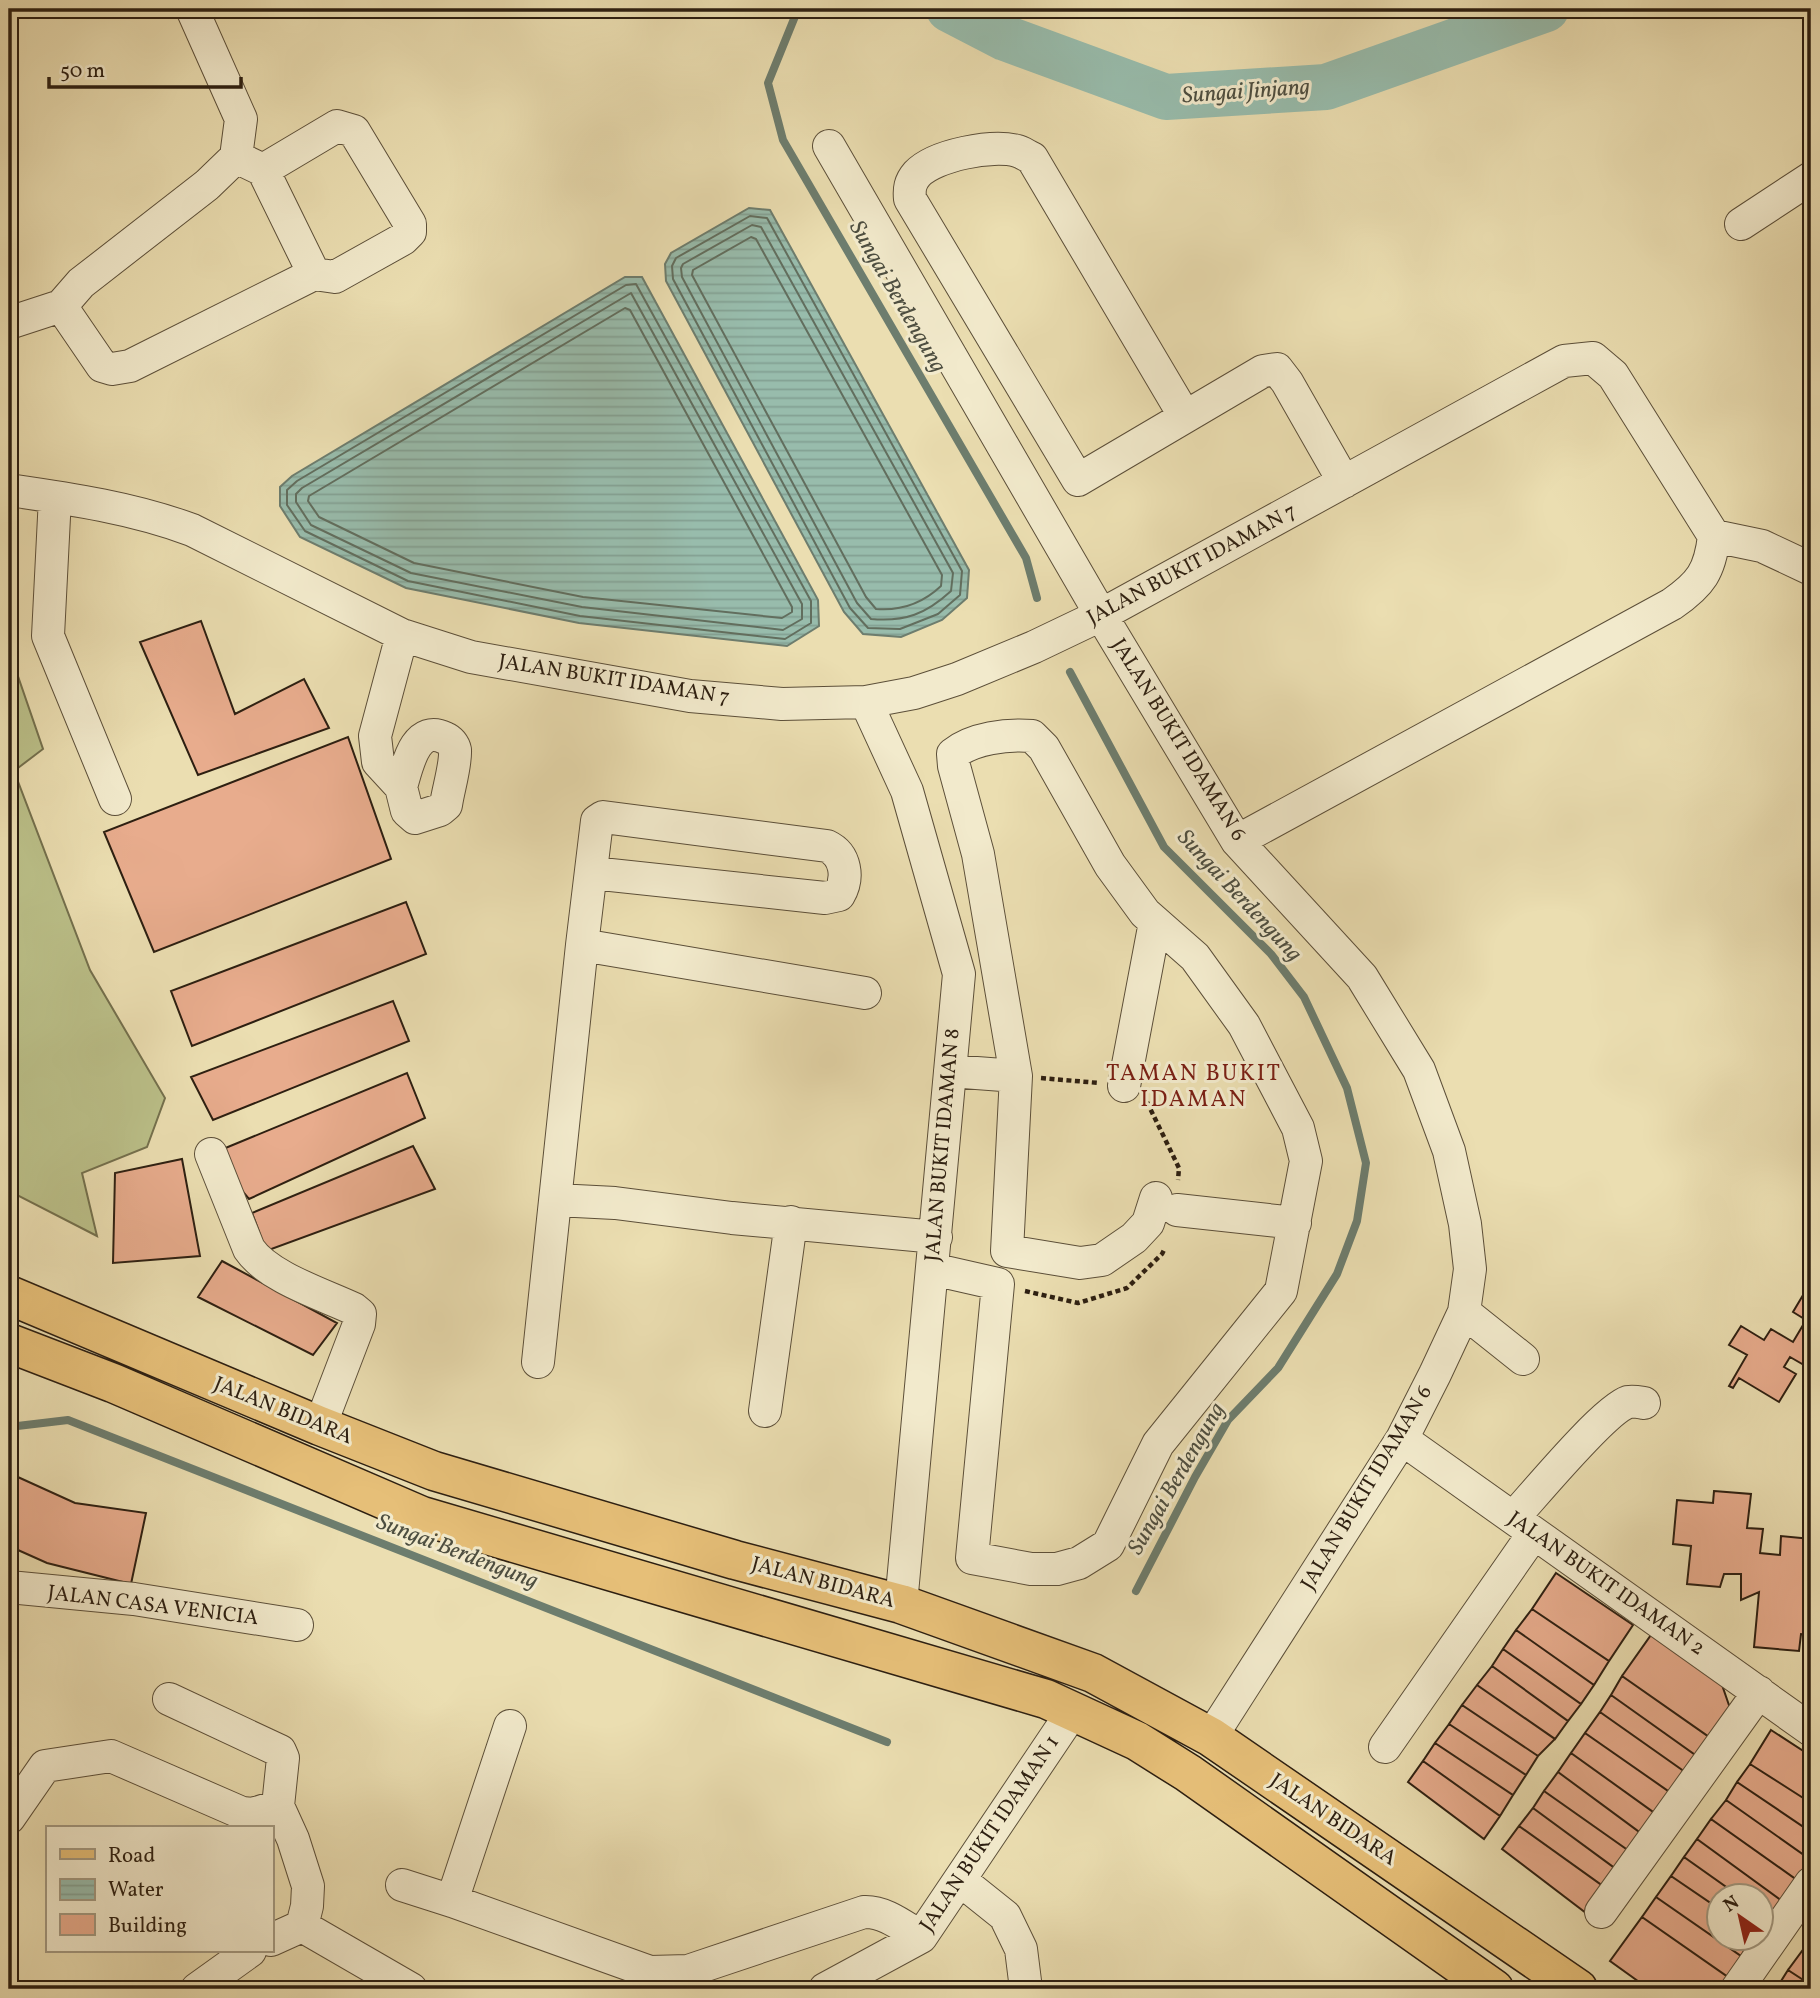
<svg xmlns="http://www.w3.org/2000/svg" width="1820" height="1998" font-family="Vollkorn,serif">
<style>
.garden{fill:#bbc089;stroke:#74704d;stroke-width:2}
.water{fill:url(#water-rules);stroke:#6d7d6e;stroke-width:2}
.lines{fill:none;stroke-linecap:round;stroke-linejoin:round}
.shore{stroke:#626e5e;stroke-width:2}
.stream{stroke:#6d7d6e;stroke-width:8}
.river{stroke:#98bcac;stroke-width:46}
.building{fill:#e8ac8d;stroke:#2d1f11;stroke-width:2}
.minor-casing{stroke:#5c4f39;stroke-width:34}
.major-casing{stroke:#2d1f11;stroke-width:41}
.path{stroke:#2d1f11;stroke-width:4.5;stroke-dasharray:5 3.5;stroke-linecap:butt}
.minor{stroke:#f2eacc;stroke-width:32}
.major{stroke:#e6bf78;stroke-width:38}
.labels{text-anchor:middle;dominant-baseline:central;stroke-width:6;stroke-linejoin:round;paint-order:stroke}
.street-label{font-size:21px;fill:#2d1f11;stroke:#f2eacc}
.water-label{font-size:23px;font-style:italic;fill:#4d4e40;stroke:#f2eacc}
.neighbourhood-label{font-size:23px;letter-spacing:2px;fill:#7a1f14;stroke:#f2eacc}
</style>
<defs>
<pattern id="water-rules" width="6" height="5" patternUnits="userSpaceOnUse" patternTransform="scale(1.75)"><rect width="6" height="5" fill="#98bcac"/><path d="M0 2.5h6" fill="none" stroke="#83a193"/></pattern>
</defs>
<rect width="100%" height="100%" fill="#ebdeb1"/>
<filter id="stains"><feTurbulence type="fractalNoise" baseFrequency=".00286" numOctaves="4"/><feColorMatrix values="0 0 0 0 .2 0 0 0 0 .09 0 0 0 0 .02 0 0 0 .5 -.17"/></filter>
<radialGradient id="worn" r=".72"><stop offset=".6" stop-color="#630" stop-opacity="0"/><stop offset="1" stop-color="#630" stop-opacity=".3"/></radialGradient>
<path class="garden" d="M9 639 10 653 43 749 14 771 90 970 165 1098 147 1147 82 1173 97 1236 9 1191Z"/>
<path class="water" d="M749 208 770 210 969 570 967 598 942 620 901 637 863 634 844 612 666 281 665 264 671 253Z
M625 277H642L818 600 819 626 787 646 579 623 406 588 300 537 280 506V487L292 476Z"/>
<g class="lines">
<path class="shore" d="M750 216 767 218 962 571 960 595 938 614 900 629 868 628 850 608 673 279 672 266 676 258Z
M752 225 761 227 953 573 951 591C926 614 905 622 871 619L857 603 682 277 681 268 683 264Z
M751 237 756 239 942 575 941 586C923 603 901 611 876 609L866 597 692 275 693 270Z
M636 284 811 601V623L785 639 580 616 408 581 305 531 287 505V490L297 481 626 285Z
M631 293 802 604V619L783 630 582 607 411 573 311 525 296 502V494L302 488Z
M625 308 630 310 792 607V612L782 618 583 597 414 563 319 517 308 501 309 496Z"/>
<path class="stream" d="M798 9 768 83 783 140 1026 558 1037 598
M1070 672 1164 847 1271 954 1304 997 1347 1088 1366 1163 1357 1221 1337 1274 1278 1368 1228 1420 1195 1477 1136 1591
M9 1427 68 1420 887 1742"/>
<path class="river" d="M949 9 1005 38 1166 97 1326 87 1546 9"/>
</g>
<path class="building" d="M201 621 235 714 304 679 329 728 198 775 140 642Z
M348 737 391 859 154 952 104 832Z
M406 902 426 954 192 1046 171 991Z
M393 1001 409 1041 213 1120 191 1077Z
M407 1073 425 1118 249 1199 211 1154Z
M413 1146 435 1189 266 1251 252 1213Z
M182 1159 200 1256 113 1263 115 1173Z
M222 1261 337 1323 313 1355 198 1297Z
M1809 1285 1811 1286V1369L1790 1357 1784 1367 1796 1374 1779 1402 1739 1378 1733 1388 1729 1386 1747 1355 1729 1345 1741 1326 1764 1340 1771 1329 1793 1342 1806 1320 1793 1312Z
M9 1473 75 1503 146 1513 131 1584 47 1563 9 1546Z
M1714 1491 1751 1494 1747 1528 1763 1529 1760 1553 1780 1555 1781 1536 1811 1539V1635L1801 1634 1799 1651 1754 1647 1759 1592 1741 1600V1574H1724L1720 1587 1687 1584 1691 1546 1673 1544 1677 1500 1713 1503Z
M1556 1573 1633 1625 1609 1661 1532 1609Z
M1532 1609 1609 1661 1594 1685 1516 1630Z
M1516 1630 1594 1685 1581 1704 1503 1649Z
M1651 1635 1722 1685 1731 1711 1712 1739 1622 1676Z
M1503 1649 1581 1704 1568 1721 1492 1666Z
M1492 1666 1568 1721 1555 1739 1477 1685Z
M1622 1676 1712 1739 1698 1757 1611 1695Z
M1477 1685 1555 1739 1538 1756 1462 1705Z
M1611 1695 1698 1757 1685 1772 1600 1712Z
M1462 1705 1538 1756 1526 1775 1449 1724Z
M1600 1712 1685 1772 1671 1793 1585 1733Z
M1449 1724 1526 1775 1513 1795 1435 1743Z
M1771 1730 1811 1756V1803L1750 1764Z
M1585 1733 1671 1793 1656 1814 1571 1753Z
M1435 1743 1513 1795 1500 1816 1423 1761Z
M1571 1753 1656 1814 1642 1834 1558 1772Z
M1423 1761 1500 1816 1484 1839 1408 1782Z
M1750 1764 1811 1803V1832L1737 1782Z
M1558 1772 1642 1834 1629 1851 1544 1791Z
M1737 1782 1811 1832V1860L1726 1800Z
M1544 1791 1629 1851 1616 1869 1533 1808Z
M1726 1800 1811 1860 1797 1880 1711 1819Z
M1533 1808 1616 1869 1603 1886 1519 1826Z
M1711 1819 1797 1880 1782 1901 1697 1839Z
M1519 1826 1603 1886 1586 1913 1502 1849Z
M1697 1839 1782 1901 1769 1918 1760 1912V1896H1739L1684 1857Z
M1684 1857 1739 1896H1718V1908L1671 1876Z
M1671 1876 1718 1908V1938H1752L1741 1956 1656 1897Z
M1656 1897 1741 1956 1728 1977 1642 1917Z
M1642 1917 1728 1977 1719 1989H1649L1610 1961Z
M1805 1947 1811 1952V1985L1788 1970Z
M1788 1970 1811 1985V1989H1776Z"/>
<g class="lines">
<g class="minor-casing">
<path id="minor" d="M829 146 1101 615 1237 841 1362 977 1419 1070 1449 1151 1465 1224 1470 1269 1464 1312 1435 1374 1402 1439 1211 1737
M263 170 314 274
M1741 224 1811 178
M61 306 102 366 112 369 130 366 314 274 335 277 403 239 410 232V224L354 131 337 126 263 170 236 157
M9 323 61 306 81 283 207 185 236 157 241 119 192 9
M1184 415 1032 158C1027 156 1022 152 1017 151 993 144 935 155 917 174 910 182 909 189 910 199L1078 480 1263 371 1277 369 1287 382 1344 482
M9 490C71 499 133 508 192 530L402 635 471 657 690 696 782 704 866 702 914 693 957 679 1034 647 1101 615 1564 361 1593 358 1613 375 1714 536C1710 571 1701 584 1672 604L1237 841
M55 497 48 636 115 799
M1714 536 1762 546 1811 569
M866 702 907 791 959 974 901 1604
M401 787C407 767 415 723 445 738 450 740 454 745 455 750 456 765 448 790 446 805L440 810 415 818 407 811 401 787 378 762 375 736 402 635
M582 945 865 993
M950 1071 1016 1076
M1124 1086 1155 922
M211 1154 249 1249C268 1277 322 1294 354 1309L360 1314 359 1324 320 1426
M556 1200 615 1203 732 1218 936 1237
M1177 1210 1295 1223
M932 1269 998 1284 972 1558 1031 1569H1057L1079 1563 1108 1545 1158 1444 1281 1291 1306 1161 1298 1128 1244 1025 1195 957 1145 913 1110 865 1044 748 1032 736C1007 734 973 738 953 754L954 766 978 854 1016 1076 1007 1251 1080 1263 1102 1260 1134 1238 1148 1223 1156 1198
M1464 1312 1523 1359
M538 1362 582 945 597 821 603 817 827 846C846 855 849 878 839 895L825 898 592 873
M765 1411 791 1222
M1402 1439 1811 1730
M1513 1518C1534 1495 1604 1410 1628 1402 1633 1401 1638 1402 1644 1403
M9 1587 134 1599 297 1625
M169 1699 280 1751 283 1758 278 1806 293 1839 308 1886 307 1906 302 1926
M1385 1747 1534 1533
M9 1818 45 1766 111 1756 242 1813 253 1814 278 1806
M960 1880 1005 1916 1021 1949 1026 1989
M402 1885 452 1901 650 1972 688 1971 864 1912C885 1911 904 1927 921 1937
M452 1901 510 1726
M1601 1912 1759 1692
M302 1926 411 1989
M271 1940 302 1926
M197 1989 250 1951
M825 1989 921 1937 1073 1711
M1737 1989 1811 1883"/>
</g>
<g class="major-casing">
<path id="major" d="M9 1295 320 1426 434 1471 735 1560 901 1604 1093 1673 1211 1737 1578 1989
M9 1343 113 1383 422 1516 1046 1699 1137 1741 1188 1773 1494 1989"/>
</g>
<path class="path" d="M1041 1078 1099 1083
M1147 1102 1179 1168 1178 1180
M1025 1291 1078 1303 1127 1288 1162 1254 1164 1250"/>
<use href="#minor" class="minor"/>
<use href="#major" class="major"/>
</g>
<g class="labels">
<g class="street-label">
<text transform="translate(1192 565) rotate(-28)">JALAN BUKIT IDAMAN 7</text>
<text transform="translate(614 680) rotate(9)">JALAN BUKIT IDAMAN 7</text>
<text transform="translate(1178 740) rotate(58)">JALAN BUKIT IDAMAN 6</text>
<text transform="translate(943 1145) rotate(-85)">JALAN BUKIT IDAMAN 8</text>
<text transform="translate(283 1411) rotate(22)">JALAN BIDARA</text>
<text transform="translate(1367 1488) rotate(-59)">JALAN BUKIT IDAMAN 6</text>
<text transform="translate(823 1583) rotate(15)">JALAN BIDARA</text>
<text transform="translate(1606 1584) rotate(35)">JALAN BUKIT IDAMAN 2</text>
<text transform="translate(153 1606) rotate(7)">JALAN CASA VENICIA</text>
<text transform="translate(1333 1820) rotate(34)">JALAN BIDARA</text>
<text transform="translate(990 1834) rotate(-56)">JALAN BUKIT IDAMAN 1</text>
</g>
<g class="water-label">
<text transform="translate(1246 92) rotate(-4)">Sungai Jinjang</text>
<text transform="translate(897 297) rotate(60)">Sungai Berdengung</text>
<text transform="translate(1239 896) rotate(47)">Sungai Berdengung</text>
<text transform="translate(1177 1479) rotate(-60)">Sungai Berdengung</text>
<text transform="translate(457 1552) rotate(21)">Sungai Berdengung</text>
</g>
<g class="neighbourhood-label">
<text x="1194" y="1074">TAMAN BUKIT<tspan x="1194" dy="26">IDAMAN</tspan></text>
</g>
</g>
<rect width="1820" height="1998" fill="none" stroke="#ebdeb1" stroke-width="35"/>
<rect x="10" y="10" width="1799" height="1977" fill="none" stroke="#2d1f11" stroke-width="3.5"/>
<rect x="18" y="18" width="1785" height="1963" fill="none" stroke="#2d1f11" stroke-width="2"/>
<rect x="46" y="1826" width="228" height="126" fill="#f2eacc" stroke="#a39981" stroke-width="2"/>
<rect x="60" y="1849" width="35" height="10" fill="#e6bf78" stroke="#a39981" stroke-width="2"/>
<text x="108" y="1862" font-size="21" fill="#2d1f11">Road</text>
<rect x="60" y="1879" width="35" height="21" fill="url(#water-rules)" stroke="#a39981" stroke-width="2"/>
<text x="108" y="1896" font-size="21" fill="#2d1f11">Water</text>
<rect x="60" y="1914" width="35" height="21" fill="#e8ac8d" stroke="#a39981" stroke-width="2"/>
<text x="108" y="1932" font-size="21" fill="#2d1f11">Building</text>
<g transform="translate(1740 1917) rotate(326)"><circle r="33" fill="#f2eacc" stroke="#a39981" stroke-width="2"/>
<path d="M0-5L12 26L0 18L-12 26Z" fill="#8f2418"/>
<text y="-10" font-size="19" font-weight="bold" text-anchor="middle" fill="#2d1f11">N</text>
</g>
<path d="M49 77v10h192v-10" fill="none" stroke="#2d1f11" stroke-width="3.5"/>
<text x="60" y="77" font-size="21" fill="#2d1f11" stroke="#f2eacc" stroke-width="5" paint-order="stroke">50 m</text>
<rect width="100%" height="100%" filter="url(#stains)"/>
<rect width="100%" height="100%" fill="url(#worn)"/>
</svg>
